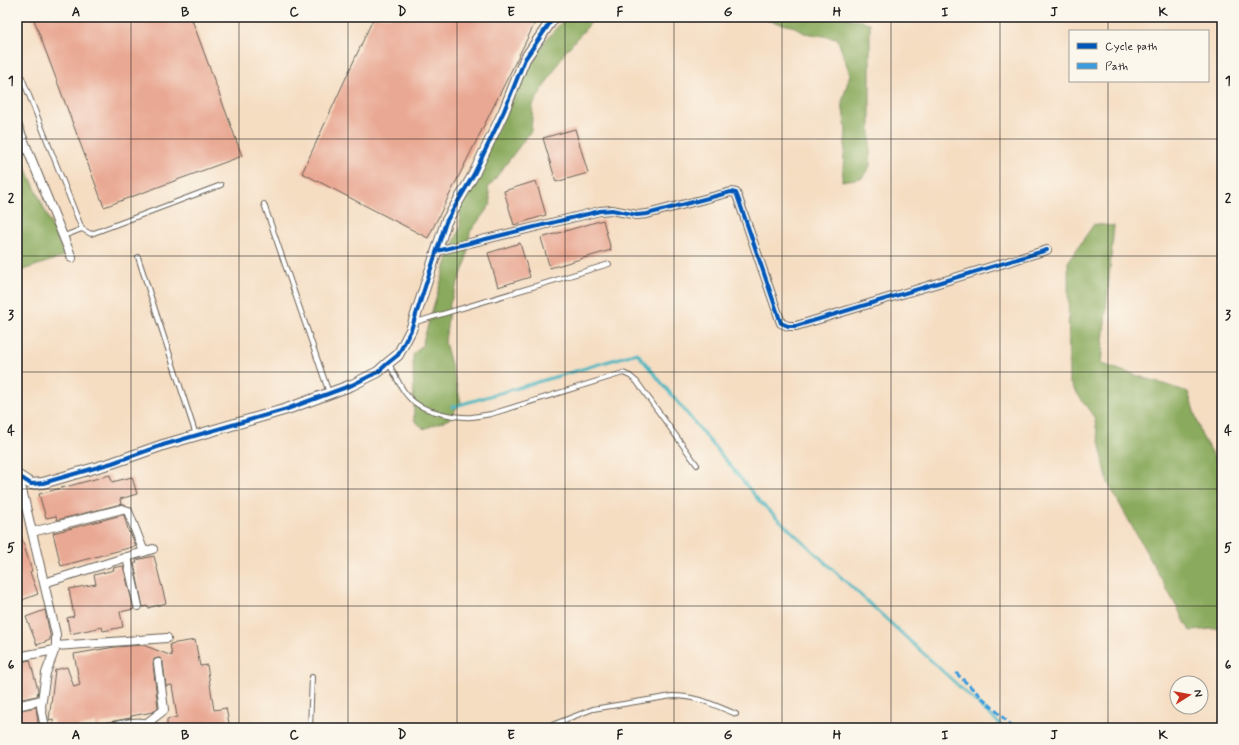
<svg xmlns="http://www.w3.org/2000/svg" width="1239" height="745" font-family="Mynerve,sans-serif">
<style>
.forest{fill:#8aaa5d;stroke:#53633c}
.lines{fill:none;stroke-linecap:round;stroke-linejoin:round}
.stream{stroke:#47b6c1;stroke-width:3}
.building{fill:#e9a893}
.service-casing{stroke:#686056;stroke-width:6}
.minor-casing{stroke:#686056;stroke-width:10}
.tertiary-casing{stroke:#686056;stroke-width:12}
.service{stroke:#fff;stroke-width:4}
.minor{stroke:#fff;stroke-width:8}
.tertiary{stroke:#fff;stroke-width:10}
.quiet{stroke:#3c9bdf;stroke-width:3;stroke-dasharray:6 3;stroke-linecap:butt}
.cycleway-casing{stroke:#fbf7ec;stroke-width:6}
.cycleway{stroke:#0057b8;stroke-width:4}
.grid{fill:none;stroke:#1c1c1c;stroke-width:1;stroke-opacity:0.55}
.neatline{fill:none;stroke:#1c1c1c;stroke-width:1.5}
.grid-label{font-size:13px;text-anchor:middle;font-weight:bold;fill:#1c1c1c}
</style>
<rect width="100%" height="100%" fill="#fbf7ec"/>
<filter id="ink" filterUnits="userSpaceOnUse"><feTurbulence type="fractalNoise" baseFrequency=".025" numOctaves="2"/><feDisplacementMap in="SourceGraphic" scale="8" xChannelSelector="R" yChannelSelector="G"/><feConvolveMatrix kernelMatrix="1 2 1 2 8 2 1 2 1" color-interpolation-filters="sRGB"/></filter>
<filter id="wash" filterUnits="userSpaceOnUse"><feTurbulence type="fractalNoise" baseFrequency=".012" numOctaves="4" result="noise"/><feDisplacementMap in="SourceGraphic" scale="16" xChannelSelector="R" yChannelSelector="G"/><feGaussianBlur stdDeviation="0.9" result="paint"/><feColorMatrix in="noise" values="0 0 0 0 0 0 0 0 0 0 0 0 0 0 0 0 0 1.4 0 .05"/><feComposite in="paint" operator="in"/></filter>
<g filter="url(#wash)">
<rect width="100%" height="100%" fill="#f5ddc2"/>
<path class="forest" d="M566 17H596L565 52 533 105 531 131 488 188 491 204 470 232 466 262 450 303 445 342 461 402 449 419 424 429 414 420 413 355 422 345 448 257 460 228V206L518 88 545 41Z
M754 17H843L870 23V166L862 178 842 181 846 131 842 102 850 74 837 38 804 33 795 27Z
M17 147 65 256 17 272Z
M1094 224 1114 226 1101 364 1188 392 1202 436 1222 470V628L1190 631 1108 483 1094 417 1069 382 1068 262Z"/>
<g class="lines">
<path class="stream" d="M452 407 637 353 761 503 1004 728"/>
</g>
<g id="blocks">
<path class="building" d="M33 17H191L242 156 104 207Z
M374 17H538L428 238 302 173Z
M575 129 588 173 556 182 543 138Z
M536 181 546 215 514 225 504 191Z
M603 220 611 250 550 268 541 238Z
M520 243 530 277 498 287 488 253Z
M110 475 112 482 132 477 137 494 120 499 121 504 57 520 56 516 46 518 39 494Z
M122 515H124L129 533 130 532 136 546 61 566 53 533Z
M17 530H19L32 571 30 572 38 594 17 602Z
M154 556 166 603 148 608 147 606 143 607 134 563H137L136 560Z
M123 566 134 609 120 612 123 627 103 631 102 627 70 634 67 618 74 616 69 589 96 584 94 575 114 570 113 568Z
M45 610 50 635V640L37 645 26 617Z
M195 640 200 666 207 665 214 710 226 708 230 728H167V719L177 717 172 685 166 686 163 662 160 658H158L154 659 153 664 158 708 153 712 131 716V718L103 723 100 724 99 728H96V723L73 728H54L53 719 49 720 55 670 67 667 74 687 80 685 74 654 115 647 143 645 172 656 170 644Z
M30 660 38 690 37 696 17 700V663Z
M36 707 38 723 17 728V711Z"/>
</g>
</g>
<g filter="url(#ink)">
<use href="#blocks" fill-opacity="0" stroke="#686056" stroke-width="1"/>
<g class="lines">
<g class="service-casing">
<path id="service" d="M17 65 82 229
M264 204 329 393
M64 236 82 229 91 234 221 185
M138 257 196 435
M416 322 609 264
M389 364C396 376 402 393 414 402 426 412 456 418 472 417 479 416 485 415 491 414L623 373 630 376 637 382 697 465
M310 728 312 677
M544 728 593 709 672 696C697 696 714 705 736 714"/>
</g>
<g class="minor-casing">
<path id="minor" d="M17 124 72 258
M437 251 600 211 612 210 637 215 647 214 731 192 736 193 738 198 781 323 788 326H796L1047 250
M19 477 56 634V646L46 673 41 707 45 728
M32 532 122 509 128 511 144 552
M127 557 138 606
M44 583 153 549
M56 646 167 638
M17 657 55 650
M17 706 42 700
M147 723 164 710 158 663
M104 728C117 726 147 717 155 728"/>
</g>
<g class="tertiary-casing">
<path id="tertiary" d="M17 475 31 484 43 483 112 463 163 445 287 409 352 385 378 372 388 363 398 355 411 330 446 222 474 174 504 111 525 59 554 17"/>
</g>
<use href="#service" class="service"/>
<use href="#minor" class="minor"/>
<use href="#tertiary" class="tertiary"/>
<path class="quiet" d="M956 673 1014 728"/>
<g class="cycleway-casing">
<path id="cycleway" d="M437 251 600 211 612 210 637 215 647 214 731 192 736 193 738 198 781 323 788 326H796L1047 250
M17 475 31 484 43 483 112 463 163 445 287 409 352 385 378 372 388 363 398 355 411 330 446 222 474 174 504 111 525 59 554 17"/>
</g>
<use href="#cycleway" class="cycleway"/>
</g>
</g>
<path class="grid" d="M131 17V728M239 17V728M348 17V728M457 17V728M565 17V728M674 17V728M782 17V728M891 17V728M1000 17V728M1108 17V31M1108 81V728M17 139H1222M17 256H1222M17 372H1222M17 489H1222M17 606H1222"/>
<rect width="1239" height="745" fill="none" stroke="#fbf7ec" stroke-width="44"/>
<rect x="1069" y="30" width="140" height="52" fill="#fbf7ec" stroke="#a29f99"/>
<rect x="1077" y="43" width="20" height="6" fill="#0057b8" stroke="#a29f99"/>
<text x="1105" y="50" font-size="12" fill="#1c1c1c">Cycle path</text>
<rect x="1077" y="63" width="20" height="6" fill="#3c9bdf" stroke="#a29f99"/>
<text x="1105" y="70" font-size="12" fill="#1c1c1c">Path</text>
<g transform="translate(1189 695) rotate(79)"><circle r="19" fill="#fbf7ec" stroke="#a29f99"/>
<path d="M0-3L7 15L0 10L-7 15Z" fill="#c8321e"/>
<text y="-6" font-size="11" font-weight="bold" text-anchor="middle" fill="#1c1c1c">N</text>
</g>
<rect x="22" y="22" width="1195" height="701" class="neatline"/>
<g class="grid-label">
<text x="76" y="16">A</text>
<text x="185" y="16">B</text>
<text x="294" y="16">C</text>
<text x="402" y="16">D</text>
<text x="511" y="16">E</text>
<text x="620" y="16">F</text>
<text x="728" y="16">G</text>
<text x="837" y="16">H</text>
<text x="945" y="16">I</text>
<text x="1054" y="16">J</text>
<text x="1163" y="16">K</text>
<text x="11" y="85">1</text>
<text x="1228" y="85">1</text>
<text x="11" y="202">2</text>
<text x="1228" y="202">2</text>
<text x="11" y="319">3</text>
<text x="1228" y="319">3</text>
<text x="11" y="435">4</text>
<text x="1228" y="435">4</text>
<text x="11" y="552">5</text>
<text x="1228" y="552">5</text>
<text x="11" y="669">6</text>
<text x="1228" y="669">6</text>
<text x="76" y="739">A</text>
<text x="185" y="739">B</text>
<text x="294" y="739">C</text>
<text x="402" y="739">D</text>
<text x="511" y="739">E</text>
<text x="620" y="739">F</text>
<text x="728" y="739">G</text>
<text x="837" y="739">H</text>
<text x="945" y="739">I</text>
<text x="1054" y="739">J</text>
<text x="1163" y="739">K</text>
</g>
</svg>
